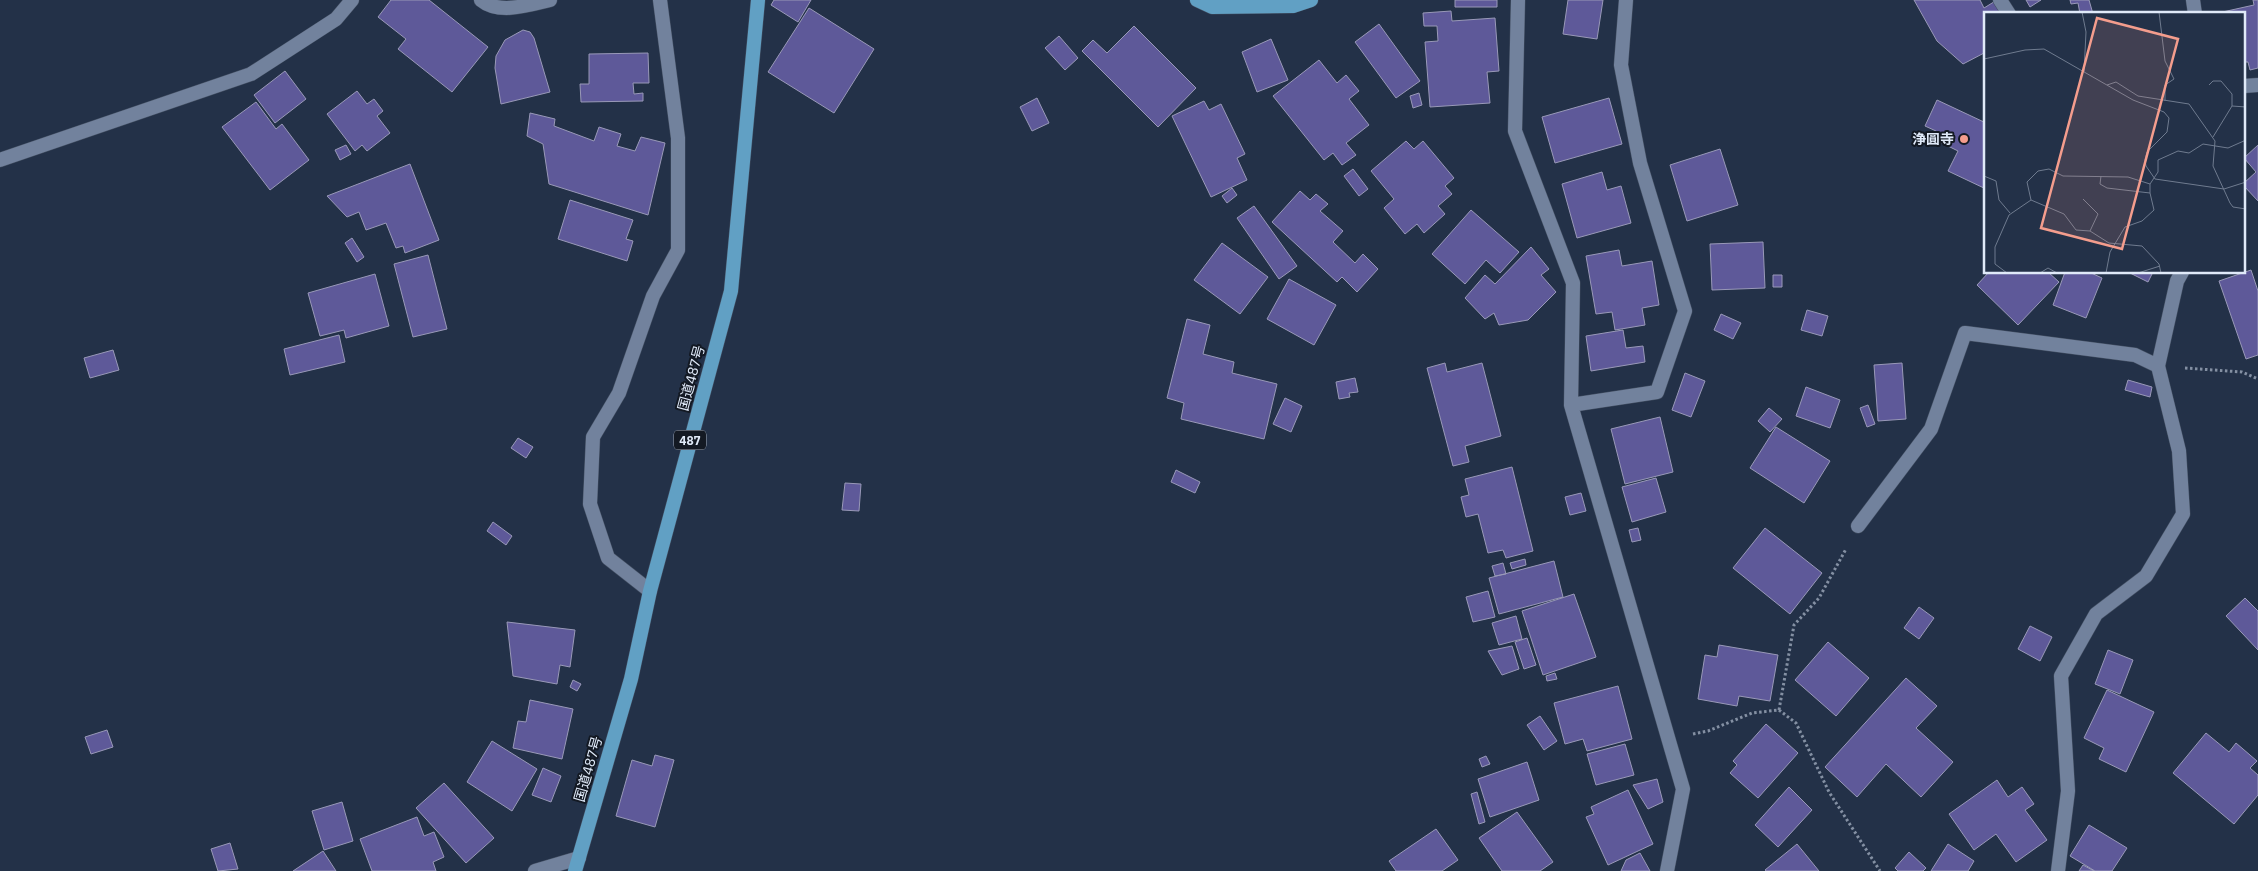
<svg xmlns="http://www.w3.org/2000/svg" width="2258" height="871" font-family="'IBM Plex Sans','Noto Sans JP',sans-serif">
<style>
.building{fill:#5e5999;stroke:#9999b8}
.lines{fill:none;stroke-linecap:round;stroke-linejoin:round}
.minor-casing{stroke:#434f62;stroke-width:15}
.trunk-casing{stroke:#434f62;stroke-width:15}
.path{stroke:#8490a3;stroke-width:3;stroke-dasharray:2.5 2.5;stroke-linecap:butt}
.minor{stroke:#72829d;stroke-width:14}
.trunk{stroke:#61a0c4;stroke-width:14}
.poi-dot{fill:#f49d8d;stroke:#131923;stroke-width:2}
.labels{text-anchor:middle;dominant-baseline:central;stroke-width:4;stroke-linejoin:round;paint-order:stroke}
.shield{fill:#131923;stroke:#a2abb9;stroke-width:1}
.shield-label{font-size:12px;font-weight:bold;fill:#e0eaf9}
.poi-label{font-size:14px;font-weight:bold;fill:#e0eaf9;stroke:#131923;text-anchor:end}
.street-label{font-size:14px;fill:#e0eaf9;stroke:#131923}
.inset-road{fill:none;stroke:#6f7b8f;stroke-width:1}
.view{fill:#f49d8d;fill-opacity:0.15;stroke:#f49d8d;stroke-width:2.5}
.inset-edge{fill:none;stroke:#e0eaf9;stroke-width:2.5}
</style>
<rect width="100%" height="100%" fill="#233148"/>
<path class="building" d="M391 0H429L488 47 452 92 398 49 406 39 378 17Z
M774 0H811L798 22 771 5Z
M1455 0H1497V7H1455Z
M1568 0H1603L1597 39 1563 34Z
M1914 0H1980L1984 8 1997 0 2005 14H1986V52L1963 64 1937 41Z
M2026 0H2041L2030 7Z
M2070 0H2089L2093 14H2080L2078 3 2071 4Z
M2253 0H2258V68L2250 70 2248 62H2244V14L2218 13 2254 5Z
M809 8 874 49 834 113 768 72Z
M1451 11 1452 21 1495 18 1499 71 1487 72 1490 103 1430 107 1425 42 1438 41 1437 26H1424L1423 13Z
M1379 24 1420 81 1396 98 1355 42Z
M1134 26 1196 88 1158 127 1082 51 1093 40 1107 53Z
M523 30 530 32 534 38 550 92 501 104 495 68 496 56 505 40Z
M1059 36 1078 58 1065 70 1045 48Z
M1271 39 1288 80 1257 92 1242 52Z
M648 53 649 83H633L634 94 643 93V101L581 102 580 84H589V54Z
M1319 60 1337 83 1346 75 1359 91 1349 99 1369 125 1346 143 1356 155 1342 165 1333 153 1324 160 1273 96Z
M285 71 306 99 275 123 254 95Z
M357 91 367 104 374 99 383 111 377 116 390 133 367 151 362 145 355 151 327 114Z
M1419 93 1422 105 1413 108 1410 96Z
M1037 98 1049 123 1032 131 1020 107Z
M1609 98 1622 144 1555 163 1542 117Z
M1937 100 1986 123V189L1948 171 1958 151 1932 138 1936 131 1925 126Z
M1204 101 1209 110 1221 104 1245 154 1237 158 1247 180 1211 197 1172 116Z
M256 102 276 129 282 124 309 160 270 190 222 127Z
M530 113 555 119 554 126 594 141 599 127 621 134 617 146 635 151 641 137 665 143 648 215 549 184 543 144 527 136Z
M1406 141 1414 149 1423 141 1454 178 1445 186 1452 194 1438 206 1445 214 1424 233 1417 224 1405 234 1384 208 1394 199 1371 171Z
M346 145 351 154 340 160 335 150Z
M2258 145V201L2244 186V183L2256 172 2244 158Z
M1720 149 1738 205 1687 221 1670 165Z
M410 164 439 240 405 253 403 246 396 248 386 223 366 230 359 212 347 217 327 196Z
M1353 169 1368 189 1359 196 1344 176Z
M1602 172 1607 190 1621 186 1631 223 1577 238 1562 184Z
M1232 188 1237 195 1227 203 1222 196Z
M1300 191 1310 200 1316 194 1328 204 1320 211 1343 231 1333 242 1355 263 1363 254 1378 269 1357 292 1342 277 1337 282 1272 222Z
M570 200 633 220 626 239 633 241 627 261 558 239Z
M1254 206 1297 266 1279 279 1237 218Z
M1471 210 1519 252 1500 273 1486 260 1465 284 1432 254Z
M352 238 364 257 357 262 345 243Z
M1763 242 1765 288 1712 290 1710 244Z
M1222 243 1268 277 1240 314 1194 280Z
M1531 247 1549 269 1541 275 1556 292 1528 320 1499 325 1494 313 1485 319 1465 298 1485 275 1495 284Z
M1619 250 1622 266 1652 261 1659 305 1642 308 1645 325 1615 330 1612 312 1596 314 1586 256Z
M428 255 447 329 413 337 394 264Z
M2251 270 2258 291V355L2246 359 2219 281Z
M1989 272H2048L2059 282 2018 325 1977 285Z
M2065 272H2089L2102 278 2086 318 2053 305Z
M2128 272H2153L2148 282Z
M375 274 389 326 346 338 344 330 320 336 308 293Z
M1773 275H1782V287H1773Z
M1289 279 1336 305 1314 345 1267 319Z
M1807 310 1828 316 1822 336 1801 330Z
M1721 314 1741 323 1733 339 1714 330Z
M1187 319 1210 325 1203 354 1234 362 1232 373 1277 384 1264 439 1181 419 1184 403 1167 398Z
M1623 330 1626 348 1643 346 1645 362 1591 371 1586 336Z
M339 335 345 362 290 375 284 349Z
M113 350 119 370 90 378 84 358Z
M1445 363 1447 372 1482 363 1501 436 1465 446 1469 462 1453 466 1427 368Z
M1902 363 1906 419 1878 421 1874 365Z
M1685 373 1705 381 1691 417 1672 410Z
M1355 378 1358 392 1349 393 1350 397 1339 399 1336 382Z
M2128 380 2152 387 2150 397 2125 390Z
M1806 387 1840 400 1830 428 1796 416Z
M1285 398 1302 406 1291 432 1273 424Z
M1868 405 1875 424 1867 427 1860 408Z
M1769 408 1782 419 1770 432 1758 421Z
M1660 417 1673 472 1625 484 1611 429Z
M1776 427 1830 461 1804 503 1750 468Z
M518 438 533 447 526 458 511 448Z
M1512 467 1533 551 1506 558 1503 550 1488 553 1478 514 1466 517 1461 497 1469 495 1465 479Z
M1176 470 1200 482 1195 493 1171 482Z
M1656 478 1666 512 1632 522 1622 487Z
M845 483 861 484 859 511 842 510Z
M1581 493 1586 511 1570 515 1565 497Z
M493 522 512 536 506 545 487 531Z
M1638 528 1641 540 1632 542 1629 530Z
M1765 528 1822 573 1790 614 1733 568Z
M1525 559 1526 565 1512 569 1510 563Z
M1554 561 1563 597 1499 614 1489 578Z
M1503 563 1506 574 1495 576 1492 566Z
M1488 591 1495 617 1473 622 1466 597Z
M1574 594 1596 657 1543 675 1522 611Z
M2245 598 2258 611V650L2226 616Z
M1919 607 1934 618 1919 639 1904 628Z
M1516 616 1522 639 1499 645 1492 623Z
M507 622 575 630 570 667 560 665 557 684 513 676Z
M2030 626 2052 637 2040 661 2018 649Z
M1527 638 1536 665 1524 669 1515 642Z
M1828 642 1869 678 1836 716 1795 680Z
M1719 645 1778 655 1770 701 1739 696 1737 706 1698 699 1705 655 1717 657Z
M1512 646 1519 669 1502 675 1488 651Z
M2108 650 2133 660 2120 694 2095 684Z
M1555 673 1557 679 1547 681 1546 676Z
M1906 678 1937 706 1916 728 1953 762 1921 797 1886 764 1857 797 1825 767Z
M573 680 581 684 577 691 570 687Z
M1618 686 1632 739 1587 751 1583 739 1565 744 1554 703Z
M2107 690 2154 712 2126 772 2099 759 2104 748 2084 738Z
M530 700 573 709 562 759 513 748 518 721 526 722Z
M1540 716 1557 741 1544 750 1527 725Z
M1766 724 1798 753 1758 798 1730 773 1737 765 1733 761Z
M107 730 113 747 91 754 85 737Z
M2206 733 2229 752 2236 743 2257 761 2250 768 2258 775V795L2234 824 2173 773Z
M492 741 537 769 512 811 467 782Z
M1625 744 1634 775 1596 785 1587 754Z
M655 755 674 760 655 827 616 816 632 760 652 766Z
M1486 756 1490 764 1482 767 1479 759Z
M1527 762 1539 800 1490 817 1478 779Z
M543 768 561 776 551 802 532 795Z
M1657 779 1663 802 1648 809 1633 785Z
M1997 780 2008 797 2022 787 2034 804 2025 810 2047 840 2016 862 1996 834 1974 850 1949 814Z
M444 783 494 838 466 863 416 808Z
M1789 787 1812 810 1778 847 1755 825Z
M1628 790 1653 844 1608 865 1586 817 1594 814 1591 807Z
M1477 792 1485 822 1479 824 1471 794Z
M342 802 353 841 324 850 312 811Z
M1517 812 1553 862 1540 871H1502L1479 838Z
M417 817 424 836 434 832 444 857 433 862 436 871H372L360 839Z
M2089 825 2127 848 2112 871H2095L2070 856Z
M1436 829 1458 860 1442 871H1396L1389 861Z
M230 843 238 869 218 871 211 849Z
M1797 844 1819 871H1766L1765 870Z
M1948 844 1974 861 1968 871H1931Z
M323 851 336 871H293Z
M1909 852 1926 868 1923 871H1898L1895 868Z
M1640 853 1650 871H1621L1626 860Z
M2083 865 2094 871H2079Z"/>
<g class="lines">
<g class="minor-casing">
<path id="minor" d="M481 0C499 15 529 5 550 0
M1518 0 1515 131 1573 283 1571 405 1683 789 1667 871
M2000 0 2009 14
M2193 0 2195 14
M2244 86 2258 85
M0 160 251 74 336 19 352 0
M1571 405 1657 392 1685 311 1640 163 1621 65 1626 0
M1858 526 1931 429 1965 333 2135 355 2158 366
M650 591 608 558 590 504 593 437 619 393 653 296 678 250V138L660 0
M535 871 579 858
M2058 871 2068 791 2061 676 2096 614 2146 576 2183 514 2179 451 2158 366 2177 281 2182 272"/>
</g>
<g class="trunk-casing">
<path id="trunk" d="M1197 0 1212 7 1293 6 1311 0
M575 871 631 679 650 591 731 291 758 0"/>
</g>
<path class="path" d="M2185 368 2242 372 2258 379
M1779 710 1794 625 1819 598 1846 549
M1693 734 1708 731 1752 713 1779 710 1796 723 1829 792 1880 871"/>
<use href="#minor" class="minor"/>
<use href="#trunk" class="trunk"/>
</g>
<circle class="poi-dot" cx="1964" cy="139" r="5"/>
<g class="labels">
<rect class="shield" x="674" y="430.5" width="32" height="19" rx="4"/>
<g class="shield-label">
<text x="690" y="440">487</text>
</g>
<g class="poi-label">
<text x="1954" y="139">浄圓寺</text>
</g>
<g class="street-label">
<text transform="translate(691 378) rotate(-75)">国道487号</text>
<text transform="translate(588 769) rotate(-74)">国道487号</text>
</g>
</g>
<g transform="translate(1984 12)">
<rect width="261" height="261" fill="#233148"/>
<path class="inset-road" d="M98 0 102 20 100 60M175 0 181 49 190 67 181 73V89M0 47 41 38 60 37 149 88 180 100 185 106 183 120 163 140 161 148 162 154 171 167 240 177 262 170M123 73 132 70 154 84 205 92 231 129 229 154 246 191 249 195 262 197M225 73 229 69H237L248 82V94L262 95M229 125 248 94M0 164 12 169 15 188 26 201M117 164 116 172 123 176 166 181V172M99 187 114 202 106 219M47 188 43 170 54 159 65 157 79 164 144 165 166 172 174 160V148L194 139 205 141 219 132 244 136 262 128M47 188 80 202 92 218 106 219 125 231 158 234 175 252 177 261M23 261 11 252V235L25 203 47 188M56 261 64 256 73 261M122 261 126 240 141 215 158 209 170 198 166 181M154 261 176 254"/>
<path class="view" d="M113 6 194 27 138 237 57 216Z"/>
<rect width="261" height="261" class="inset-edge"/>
</g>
</svg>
